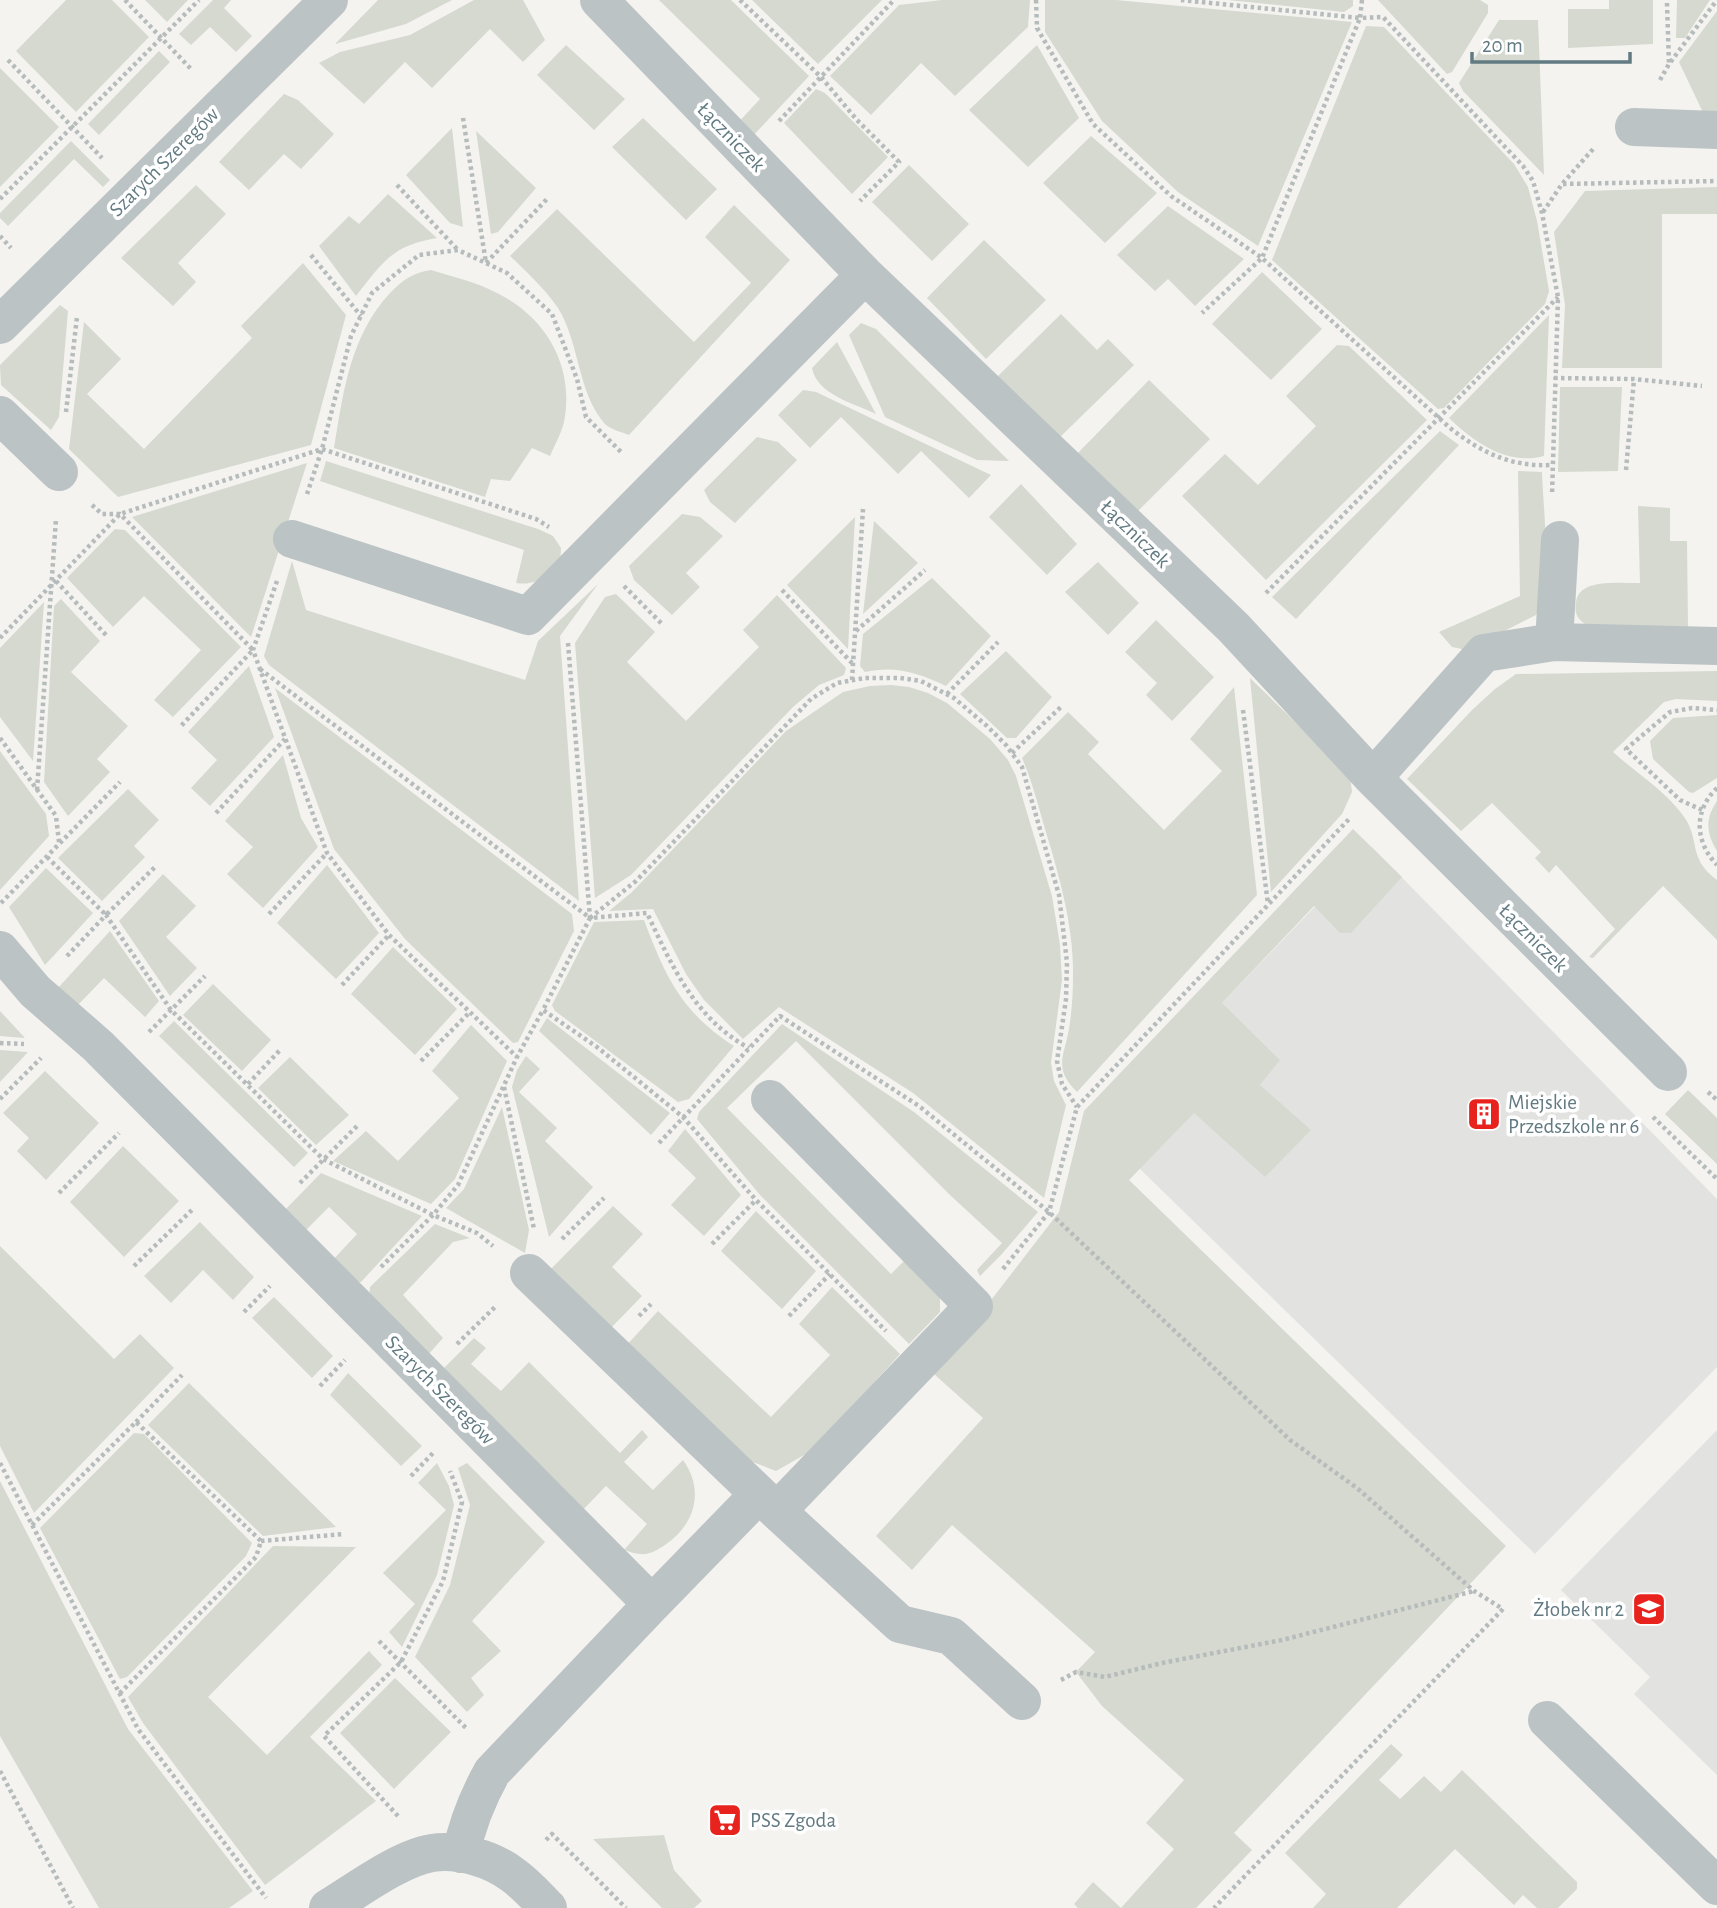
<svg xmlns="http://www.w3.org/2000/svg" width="1717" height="1908" font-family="'Alegreya Sans',sans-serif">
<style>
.built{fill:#e2e3e1}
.green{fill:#d5d9cf}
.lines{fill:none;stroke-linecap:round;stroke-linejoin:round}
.path{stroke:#b6bbbc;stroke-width:4.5;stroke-dasharray:3.5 3.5;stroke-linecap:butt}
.street{stroke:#bcc3c5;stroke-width:38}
.labels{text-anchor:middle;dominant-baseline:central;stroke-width:7;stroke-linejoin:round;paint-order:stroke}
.street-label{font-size:21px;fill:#627a82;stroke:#fff}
.poi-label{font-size:21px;fill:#627a82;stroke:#fff;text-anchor:start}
</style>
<rect width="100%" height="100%" fill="#f4f3f0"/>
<path class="built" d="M1372 847 1717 1199V1367L1535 1554 1100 1130Z
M1717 1430V1775L1634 1694 1650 1677 1561 1590Z"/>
<path class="green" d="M66 0H112L149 37 76 112 16 51Z
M145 0H188L167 22Z
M213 0H231L224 8 252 36 236 52 210 27 191 45 179 34Z
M378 0H452L406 24 335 44Z
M474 0H523L545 40 523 62 490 29 432 88 405 62 364 104 319 63 340 52 410 35Z
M659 0H731L809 76 750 139 736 125 760 99Z
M752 0H882L818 64Z
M942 0H1030L1028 27 955 96 921 63 871 115 830 76 899 5Z
M1045 0H1116L1352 22 1258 246 1178 192 1102 121 1045 32Z
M1228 0H1353V6L1344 12Z
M1378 0H1480L1488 5V13L1452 72 1447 74Z
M1609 0H1653V44L1568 48V9H1609Z
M1677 0H1710L1685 38H1676Z
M1717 11V122L1708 123 1679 62Z
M1499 20H1538L1544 175 1463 91 1459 83Z
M1366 26 1384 27 1514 164 1528 187 1537 221 1549 291 1545 304 1444 408 1438 409 1272 260Z
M566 45 625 99 594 130 537 75Z
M1037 45 1079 118 1028 167 969 110Z
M159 51 170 62 99 135 88 124Z
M0 68 59 127 0 187Z
M816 89 825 93 888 157 852 194 784 123Z
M284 94 298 100 334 134 301 169 284 154 249 190 219 162Z
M643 118 717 189 686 220 612 147Z
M452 128 463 227 450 223 406 175Z
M476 131 536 188 498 232 491 234Z
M1091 136 1157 193 1105 243 1043 183Z
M71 141 110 180 103 187 74 159 8 226 0 218V213Z
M909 165 969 224 932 261 872 202Z
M196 185 226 214 178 263 196 282 173 306 121 258Z
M1717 187V214H1662V368H1562L1565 305 1554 232 1585 191Z
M388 194 437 238C391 246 383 262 356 296L319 246 349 216 359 224Z
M734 205 790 260 629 435C622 432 611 430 605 424 577 392 580 343 558 308 545 289 527 272 510 256L557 209 694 342 751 283 705 237Z
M1168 206 1244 259 1195 306 1168 279 1155 291 1117 255Z
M984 240 1046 300 986 359 927 298Z
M303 263 346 315 311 445 118 497 69 449 84 322 121 359 87 394 144 449 252 338 241 326Z
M431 270C453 277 477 282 497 293 544 316 573 363 565 416 564 429 555 444 550 456L532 448 510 481 491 479 485 497 334 448C343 393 350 336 390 293 403 280 412 273 431 270Z
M1262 272 1322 329 1271 380 1212 324Z
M60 305 68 311 59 417 51 430 1 385 0 365Z
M1061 314 1097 350 1108 339 1134 365 1056 441 994 380Z
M1549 315 1544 456C1507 466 1474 442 1449 418Z
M861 323 876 329 1009 461 977 460 885 417 849 335Z
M837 342 876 414C854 403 817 395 812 368Z
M1337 345 1349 346 1427 420 1266 580 1182 496 1225 454 1258 485 1316 426 1286 396Z
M1149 380 1210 439 1138 511 1078 453Z
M1560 387H1622L1618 471 1558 472Z
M803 390 816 392 991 475 969 498 921 451 898 474 841 417 810 448 778 415Z
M1440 431 1459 445 1296 619 1272 597Z
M757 437 778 442 797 460 735 523 710 502 704 490Z
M326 461 538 529 553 536 561 548 560 563C544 576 538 586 516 583L524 550 320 481Z
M307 463 251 637 132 517Z
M1518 471 1542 472C1543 506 1553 588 1536 615L1467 650 1452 647 1439 632 1520 596Z
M1021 484 1077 544 1047 575 989 517Z
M1638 506 1670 508V541H1687L1688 627 1589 626C1579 621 1574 615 1576 603 1578 577 1622 584 1640 583Z
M682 514 700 517 723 536 686 573 700 587 672 615 634 580 629 566Z
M855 517 848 649 787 585Z
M874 521 918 563 863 614Z
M115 529 125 530 241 647 173 717 154 700 201 650 144 596 113 627 67 578Z
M292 561 306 610 525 680 538 641 598 584 560 636 579 901 269 665 264 656Z
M1098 562 1139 603 1108 635 1065 592Z
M932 578 991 636 946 686C919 673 895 665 865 672L860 666 863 634Z
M616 594 655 632 627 662 686 721 759 647 743 630 777 595 846 668 844 675 819 685 793 707 631 875 595 898 575 643 605 597Z
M61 599 100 641 71 672 128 726 97 759 110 772 68 816 44 782 54 606Z
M44 602 33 761 0 717V648Z
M1156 620 1214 677 1172 721 1146 695 1157 683 1125 652Z
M1006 651 1052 697 1016 738H1007L960 694Z
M249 666 274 737 210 806 191 788 217 760 188 732Z
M1717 671V701L1676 699 1664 702 1613 752C1635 772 1664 790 1682 814 1702 840 1686 857 1717 880V940L1663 886 1593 958 1589 957 1615 929 1556 865 1549 873 1535 858 1541 852 1492 803 1461 831 1407 779 1472 710 1495 689 1516 674Z
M1250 678 1350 775 1352 792 1342 814 1271 892Z
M891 685 909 687 928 693 947 703 990 739 1008 760 1016 776 1052 896 1060 945 1062 980 1051 1063 1054 1081 1066 1105 1044 1198 913 1093 779 1007 743 1039 704 1000 686 974 653 909 609 911 632 892 786 731 843 692 870 686Z
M1234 687 1257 895 1077 1092C1053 1068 1064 1057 1069 1029 1072 1011 1073 993 1073 976 1074 927 1059 875 1045 829 1038 805 1032 781 1022 758L1068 712 1099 742 1088 754 1164 830 1222 771 1190 739Z
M275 688 572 914 574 931 518 1042 513 1043 405 939 334 849Z
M1717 715V778L1693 793 1689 792 1653 759 1650 741 1673 718Z
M0 751 46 814 49 836 0 890Z
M283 755 301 818 318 847 263 908 227 874 253 847 225 821Z
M128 789 159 820 134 846 145 857 102 901 58 858Z
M1717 801V851C1706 833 1705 819 1717 801Z
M1353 829 1402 877 1351 933H1340L1314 906 1222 1003 1280 1060 1260 1085 1311 1130 1265 1177 1194 1113 1129 1180 1506 1546 1234 1833 1252 1850 1196 1908H1121L1174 1849 1146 1823 1184 1780 1102 1706 1076 1672 1095 1652 952 1525 912 1570 876 1536 983 1418 934 1374 1059 1212 1084 1111Z
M327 865 379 933 336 979 277 923Z
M46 868 93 913 45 965 9 907Z
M163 874 196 906 166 937 197 968 170 996 119 921Z
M644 920C665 976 682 1013 734 1046L689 1099 678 1102 555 1011 552 1005 594 922Z
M110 931 159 1001 145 1017 104 978 76 1007 58 988Z
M393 947 457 1009 415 1055 351 994Z
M213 984 271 1040 242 1071 183 1015Z
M0 1011 25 1038 0 1036Z
M547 1018 670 1113 651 1135 539 1031Z
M174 1021 308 1153 294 1167 159 1036Z
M782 1024 914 1112 1038 1212 1001 1255 980 1276 977 1270 1002 1243 950 1195 796 1041 727 1108 891 1274 906 1259 940 1298V1312L909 1344 760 1195 697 1119 699 1112Z
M471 1025 507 1061 455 1179 431 1204 333 1161 366 1131 398 1161 459 1098 432 1071Z
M0 1050 28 1052 0 1082Z
M526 1056 540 1069 519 1092 557 1128 545 1141 593 1187 549 1237 512 1087 517 1070Z
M290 1057 349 1115 316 1145 258 1088Z
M45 1071 99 1123 46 1180 17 1151 29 1138 3 1113Z
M1688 1090 1717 1118V1164L1665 1114Z
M502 1107 529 1230 525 1253 446 1208 464 1189Z
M685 1129 741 1195 704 1236 671 1205 696 1178 668 1151Z
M123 1146 179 1201 124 1257 70 1202Z
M321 1173 422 1216 361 1282 351 1281 331 1262 357 1234 329 1207 302 1234 282 1213Z
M613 1206 643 1234 612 1267 642 1296 607 1332 547 1273Z
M756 1211 816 1271 782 1309 721 1251Z
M200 1222 254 1277 233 1300 203 1270 171 1303 144 1276Z
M435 1224 470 1238 453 1242 403 1295 443 1338 427 1356 369 1297 370 1287Z
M0 1246 114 1359 140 1334 174 1368 34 1513 0 1446Z
M832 1287 900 1354 813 1450 776 1471 740 1457 625 1347 658 1311 771 1417 830 1355 799 1324Z
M274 1297 333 1356 312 1378 252 1318Z
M474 1338 486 1348 471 1364 501 1391 529 1362 620 1453 642 1430 648 1437 624 1462 653 1490 683 1460C705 1490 695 1525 665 1545 657 1550 650 1555 640 1554 635 1554 629 1551 624 1550L647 1524 606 1486 576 1517 444 1368Z
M348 1373 422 1446 401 1466 330 1395Z
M189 1383 336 1527 263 1536 148 1425Z
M134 1433 144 1434 252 1543 246 1556 127 1677 120 1679 40 1528Z
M437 1463 449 1486 454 1505 437 1575 402 1647 389 1632 415 1604 383 1573 446 1510 418 1483Z
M467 1463 545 1542 472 1621 501 1651 471 1678 484 1695 467 1712 415 1657 450 1585 470 1505 458 1468Z
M0 1481 128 1729 253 1891 229 1908H99L0 1736Z
M273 1546 356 1547 208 1697 267 1755 369 1651 382 1665 310 1737 376 1801 265 1885 143 1723 128 1697Z
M395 1678 451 1732 394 1789 340 1733Z
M1391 1744 1403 1755 1379 1780 1400 1799 1424 1776 1441 1792 1462 1770 1577 1882V1889L1558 1908H1537L1523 1895 1514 1905 1455 1849 1397 1908H1313L1326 1894 1285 1853Z
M664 1835 674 1870 702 1901 694 1908H662L593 1839Z
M1093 1882 1121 1908H1078L1074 1904Z"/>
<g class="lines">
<path class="path" d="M125 0 192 70
M740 0 821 77 857 120 899 162 860 201
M1036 0 1037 28 1093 124 1171 196 1262 258 1450 428C1482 453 1511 467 1552 465
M1181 0 1360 18 1262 258 1202 313
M1362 0 1360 18 1383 17 1523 166 1533 181 1542 213 1558 297 1552 495
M1667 3 1669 64
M8 60 102 158
M1660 80 1669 64 1717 0
M463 118 486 263 547 199
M779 121 894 0
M1563 184 1717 181
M397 185 457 249
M0 199 199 0
M1543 212 1562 184 1594 148
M0 236 11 248
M311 255 361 316
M1554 378 1634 379 1702 386
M66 412 77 317
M1626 470 1634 379
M307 494 322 449 351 336 372 293 419 255 458 250 507 273 552 314 577 379 586 417 622 453
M92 505 102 514H120L253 650 181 726
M56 581 106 635
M277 581 253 650 327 853 389 935 517 1057
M624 586 663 625
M782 590 852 663
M1266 593 1558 297
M856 631 925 570
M0 638 120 514 322 449 536 519 549 527
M568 643 590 918 647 913C672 966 695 1019 749 1048
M260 669 590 918 543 1010
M852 680 863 509
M947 694 998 642
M1243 710 1268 904
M0 738 56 816 59 842
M1012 753 1062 706
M1717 788C1693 811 1695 842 1717 865
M37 790 56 519
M1702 810 1680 800 1626 749 1670 712 1692 708 1717 710
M216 813 285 739
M47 857 106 915 155 867
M1 903 120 782
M269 914 327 853
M590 918 636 881 811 699 837 683 865 678H900L921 681 954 698 987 726 1006 745 1022 767 1059 895 1067 962 1066 999 1057 1061 1062 1084 1077 1107
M67 956 106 915 171 1010 323 1159 433 1215 477 1233 493 1246
M342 985 389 935
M149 1032 205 976
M0 1043 24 1044
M421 1061 470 1012
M248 1084 281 1049
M504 1087 534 1229
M1708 1092 1717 1100
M0 1099 41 1058
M1653 1117 1717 1179
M659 1143 780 1016 919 1106 1049 1212 1290 1440 1357 1488 1474 1591 1503 1609 1214 1908
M300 1183 359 1124
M59 1193 119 1133
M562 1239 604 1198
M712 1244 756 1200
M134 1266 194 1208
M381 1267 433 1215 458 1185 517 1057 543 1010 597 1047 683 1117 756 1200 886 1331
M1003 1269 1049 1212 1077 1107 1350 818
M244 1312 270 1286
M639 1316 651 1304
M789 1316 830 1274
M457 1344 496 1306
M320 1386 345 1360
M136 1422 182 1375
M0 1463 138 1729 266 1898
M411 1476 435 1451
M32 1525 136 1422 261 1541 256 1557 119 1694
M261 1541 344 1534
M379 1641 467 1729
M1061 1680 1076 1672 1105 1677 1162 1663 1282 1640 1474 1591
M0 1771 73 1908
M398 1816 324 1736 401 1662 443 1581 462 1502 450 1471
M546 1840 552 1834 626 1908"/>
<path class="street" d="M599 0 865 275 1233 627 1373 778 1668 1072
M1634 127 1717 130
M0 325 329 0
M0 415 59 472
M292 539 528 616 865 275
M1554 642 1560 540
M1373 778 1484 653 1554 642 1717 646
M0 950 35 991 98 1046 652 1604 492 1772C477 1799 467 1824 461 1854
M529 1273 759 1494
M777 1511 900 1624 951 1636 1022 1701
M652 1604 759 1494 777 1511 974 1306 770 1099
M1547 1720 1717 1886
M328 1908C356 1891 400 1858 432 1853 459 1849 492 1859 513 1875 526 1884 537 1897 548 1908"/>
</g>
<defs>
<g id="building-square" transform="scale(1.75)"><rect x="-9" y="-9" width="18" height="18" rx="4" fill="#e8231d" stroke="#fff"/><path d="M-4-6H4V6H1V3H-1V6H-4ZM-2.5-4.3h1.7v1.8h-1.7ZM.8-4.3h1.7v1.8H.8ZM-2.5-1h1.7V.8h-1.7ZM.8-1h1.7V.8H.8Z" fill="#fff"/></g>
<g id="school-square" transform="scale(1.75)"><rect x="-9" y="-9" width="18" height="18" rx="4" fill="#e8231d" stroke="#fff"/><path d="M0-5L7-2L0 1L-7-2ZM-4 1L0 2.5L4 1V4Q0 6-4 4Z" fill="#fff"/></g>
<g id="supermarket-square" transform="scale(1.75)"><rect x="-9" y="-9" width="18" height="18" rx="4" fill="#e8231d" stroke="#fff"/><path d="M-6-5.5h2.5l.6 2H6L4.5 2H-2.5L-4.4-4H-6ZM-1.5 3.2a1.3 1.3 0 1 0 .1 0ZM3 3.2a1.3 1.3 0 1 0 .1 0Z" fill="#fff"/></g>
</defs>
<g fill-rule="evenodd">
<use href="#building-square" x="1484" y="1114"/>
<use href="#school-square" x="1649" y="1609"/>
<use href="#supermarket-square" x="725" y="1820"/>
</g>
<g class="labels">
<g class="street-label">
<text transform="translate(731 137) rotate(46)">Łączniczek</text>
<text transform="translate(164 162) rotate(-45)">Szarych Szeregów</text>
<text transform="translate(1135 534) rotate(44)">Łączniczek</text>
<text transform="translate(1533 938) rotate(45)">Łączniczek</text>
<text transform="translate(440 1390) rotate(45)">Szarych Szeregów</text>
</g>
<g class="poi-label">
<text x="1508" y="1102">Miejskie<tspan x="1508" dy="24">Przedszkole nr 6</tspan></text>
<text x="1624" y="1609" text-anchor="end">Żłobek nr 2</text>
<text x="750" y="1820">PSS Zgoda</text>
</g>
</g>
<path d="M1472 52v10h158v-10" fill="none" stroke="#627a82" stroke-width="3.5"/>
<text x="1482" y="52" font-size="21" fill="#627a82" stroke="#ffffff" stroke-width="5" paint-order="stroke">20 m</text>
</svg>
